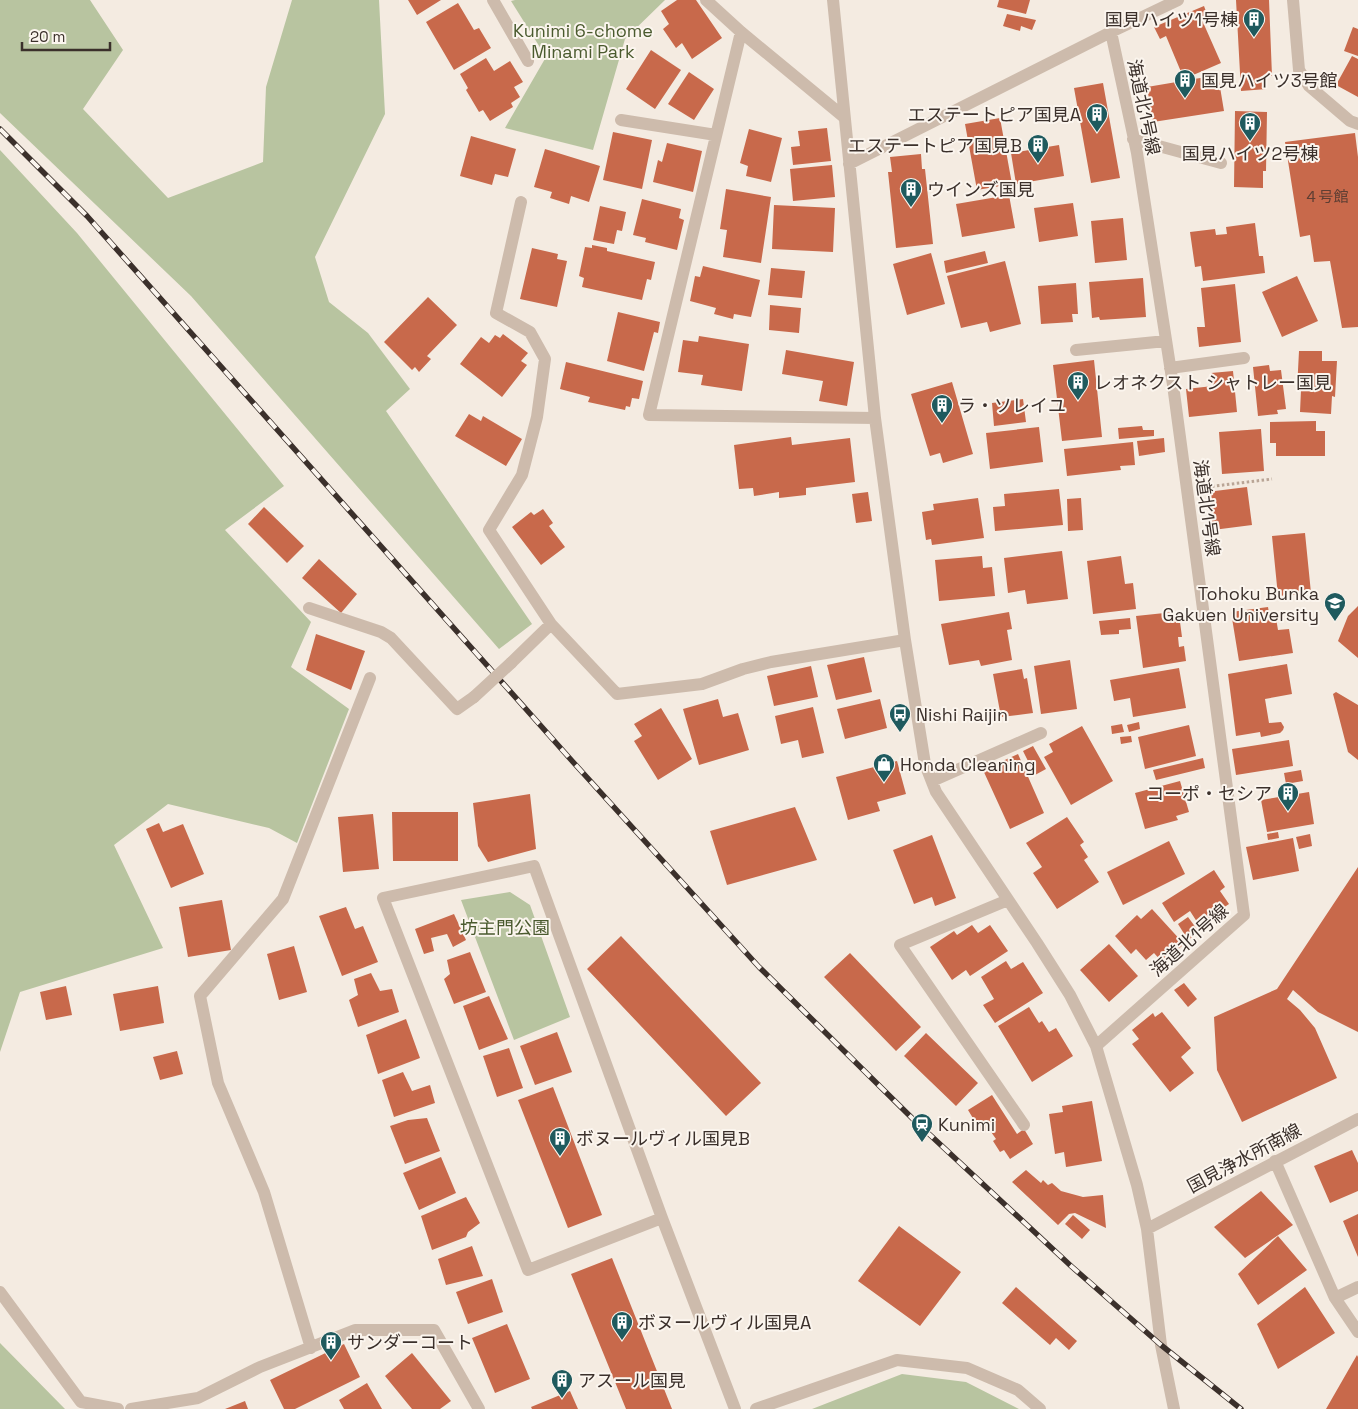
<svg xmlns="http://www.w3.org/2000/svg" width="1358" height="1409" font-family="'Space Grotesk','Noto Sans JP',sans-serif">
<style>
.green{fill:#b8c4a0}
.building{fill:#c8694b}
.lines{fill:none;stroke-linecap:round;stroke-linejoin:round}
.path{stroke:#b9a596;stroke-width:3;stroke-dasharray:2.5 2.5;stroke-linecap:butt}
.minor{stroke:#cdbbac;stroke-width:12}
.rail-casing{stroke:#3b302b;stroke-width:5.5}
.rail{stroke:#fbf5ee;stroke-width:4;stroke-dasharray:11;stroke-linecap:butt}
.minor-bridge{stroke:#cdbbac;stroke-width:12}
.labels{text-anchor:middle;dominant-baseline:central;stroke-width:4;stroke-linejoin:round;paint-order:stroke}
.number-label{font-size:15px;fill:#5e3e33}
.poi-label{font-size:18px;fill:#3b302b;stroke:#fbf5ee;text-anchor:start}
.park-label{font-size:18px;fill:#4a5a2e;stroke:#fbf5ee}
.street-label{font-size:18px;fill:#3b302b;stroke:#fbf5ee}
</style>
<rect width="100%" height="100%" fill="#f4ebe1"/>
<path class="green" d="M0 0H90L123 50 83 109 168 198 263 162 266 87 292 0H379L385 114 315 257 329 302 368 333 410 389 386 411 532 624 499 649 191 296 0 113Z
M515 0H665L625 39 593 150 505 128 546 57 511 1Z
M0 150 77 233 284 486 225 530 311 622 291 667 349 709 297 843 269 828 168 804 114 845 163 948 20 992 0 1052Z
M510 892 530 905 570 1017 514 1040 461 900Z
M0 1343 65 1409H0Z
M902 1374 966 1382 1019 1409H812Z"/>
<path class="building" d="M408 0H441L417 15Z
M677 0H696L722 38 692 59 682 43 676 48 663 29 669 24 661 11Z
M999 0H1030L1026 14 997 7Z
M1236 0H1269L1272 76H1267V89L1241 91Z
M458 3 474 30 479 28 491 48 454 70 426 22Z
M1204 6 1208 17 1202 20 1221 63 1184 79 1166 36 1160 39 1154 27Z
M1007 14 1036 20 1032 30 1021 26 1020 31 1003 26Z
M1353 27 1358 29V56L1344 51Z
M651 50 681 70 655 109 626 89Z
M1352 56 1358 59V97L1336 85Z
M486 58 494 71 510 61 523 82 514 87 520 97 511 103 513 107 490 121 483 110 479 112 466 90 468 88 460 74Z
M689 72 714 89 694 120 668 104Z
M1218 75 1224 111 1153 122 1147 87Z
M1103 83 1120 178 1091 183 1074 88Z
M1235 111 1267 112 1266 171H1263V188L1234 187Z
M1000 118 1012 184 977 190 965 124Z
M827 128 831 161 793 165 791 147 800 146 798 131Z
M749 129 782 138 771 182 746 176 748 166 740 163Z
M613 132 652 140 642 189 603 180Z
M1355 133 1358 157V327L1342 328 1330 261 1314 262 1310 235 1300 237 1285 142Z
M471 136 516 149 508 177 495 174 492 185 460 176Z
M667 143 702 151 693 192 653 182 658 160 662 162Z
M1059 145 1064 176 1016 184 1011 153Z
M545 149 600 166 589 202 571 196 569 204 550 198 552 192 534 187Z
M921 154 922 169H925L933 244 896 248 888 172H892L890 157Z
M832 165 835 197 793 201 790 169Z
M726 189 771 197 761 263 723 257 727 230 720 229Z
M1009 195 1015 228 962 237 956 204Z
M642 199 681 209 679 218 684 220 677 250 645 242 646 238 633 235Z
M1073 203 1078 236 1039 242 1034 208Z
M774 205 835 208 833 252 772 249Z
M600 206 626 212 622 231 617 230 614 244 593 240Z
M1123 218 1127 260 1095 263 1091 221Z
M1255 223 1259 256H1263L1265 273 1203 281 1201 266 1195 267 1190 232 1215 229 1216 235 1227 234 1226 227Z
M592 245 607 248V251L655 262 651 280 647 279 642 300 582 287 584 278 579 276 585 247 592 248Z
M532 248 558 254 557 259 567 261 557 307 520 299Z
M985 251 988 263 946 273 944 261Z
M931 253 945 304 907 315 893 264Z
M1005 261 1021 324 990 332 987 322 961 328 947 276Z
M703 266 760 280 751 317 734 314 733 319 714 314 716 308 690 301 695 276 700 277Z
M771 268 805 271 802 298 768 295Z
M1297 276 1318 321 1282 337 1262 292Z
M1143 278 1146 317 1100 320 1099 317 1092 318 1089 282Z
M1076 283 1078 314H1072L1073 322 1041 324 1038 286Z
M1235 284 1241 342 1199 347 1197 327H1205L1201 288Z
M428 297 457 325 427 356 431 359 419 372 415 367 412 370 384 342Z
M770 305 801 308 799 333 769 330Z
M618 312 660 322 658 333 654 332 644 371 607 361Z
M503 334 528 353 521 361 527 365 502 397 460 364 481 337 489 343 495 335 500 338Z
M699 336 749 344 742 391 701 385 703 375 678 372 683 340 698 342Z
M786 350 854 362 847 406 819 401 823 381 782 374Z
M1299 351H1322V361H1337L1335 397 1332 396 1331 414 1300 412 1301 390H1297Z
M1094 360 1102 437 1062 441 1053 365Z
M566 362 643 381 639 399 632 398 630 407 626 406 625 410 588 402 590 397 560 389Z
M1269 365 1270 371 1281 370 1286 409 1277 410 1278 414 1258 416 1253 367Z
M1233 371 1237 412 1189 417 1186 389 1213 386 1211 373Z
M952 382 973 454 943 463 940 453 930 456 911 394Z
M1023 399 1026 422 994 426 992 403Z
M469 414 481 421 483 416 522 439 506 466 455 436Z
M1316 421V431H1325V456H1276V443H1270V422Z
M1142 426 1143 430H1154V436L1119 439 1118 428Z
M1039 427 1043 462 990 469 986 433Z
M1261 429 1264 471 1222 474 1219 432Z
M791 437 792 445 850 438 855 482 806 488V495L779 498V492L754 496 753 488 739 489 734 445Z
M1164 438 1165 452 1139 456 1137 441Z
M1133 442 1135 465 1120 466 1121 470 1067 476 1064 449Z
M1247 487 1252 525 1213 530 1207 492Z
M1059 489 1063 525 995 531 993 507 1005 506 1004 494Z
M868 492 872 521 856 523 852 494Z
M978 498 984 538 932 545 931 539 926 540 922 512 934 510 933 504Z
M1081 498 1083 530 1068 531 1067 499Z
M264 507 304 546 287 563 248 524Z
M543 509 553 523 549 526 565 547 541 565 512 527 531 512 534 515Z
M1305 533 1311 593 1278 596 1272 536Z
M1062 551 1068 599 1027 604 1025 590 1008 593 1004 558Z
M982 556 983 568 992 567 995 596 939 601 935 560Z
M1121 556 1125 584 1133 583 1136 609 1093 614 1087 561Z
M319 559 357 594 341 613 302 578Z
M1358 606V658L1338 641 1348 616Z
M1268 607 1269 613 1275 612 1278 630 1289 629 1293 653 1239 661 1231 612Z
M1009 612 1012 629 1007 630 1012 660 981 666 979 660 949 665 941 624Z
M1174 612 1176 623 1180 622 1182 637H1178L1179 647 1184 646 1186 661 1143 668 1136 616Z
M1130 618 1131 629 1119 630V634L1101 635 1099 621Z
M316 634 365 651 351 690 306 670Z
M864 657 872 692 836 700 827 665Z
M1070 660 1077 709 1041 714 1034 666Z
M1287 664 1292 694 1265 699 1269 723 1281 722 1284 727 1283 730 1280 733 1261 737 1260 732 1236 736 1228 674Z
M811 666 818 697 774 706 767 676Z
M1179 668 1186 708 1133 717 1130 698 1114 701 1110 680Z
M1022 669 1024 679 1027 678 1033 713 1001 717 993 674Z
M1336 692 1358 705V760L1348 752 1333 694Z
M718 699 723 717 738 713 749 750 699 765 683 709Z
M880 699 887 728 845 739 837 709Z
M813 707 824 753 802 758 798 740 781 744 775 716Z
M661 708 692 759 658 780 634 741 642 736 634 724Z
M1139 722 1140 729 1129 732 1127 725Z
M1122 724 1124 732 1112 734 1111 726Z
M1189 725 1196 756 1145 769 1138 737Z
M1082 726 1113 781 1071 805 1044 757 1053 752 1049 744Z
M1131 736 1132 742 1121 744 1120 737Z
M1289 740 1293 766 1236 775 1232 749Z
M1033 746 1046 769 1035 775 1023 751Z
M1018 754 1044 813 1010 829 983 770Z
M1203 758 1205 768 1156 780 1153 770Z
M897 761 906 794 877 802 880 811 848 820 836 777Z
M1301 770 1303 781 1286 784 1284 773Z
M1180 781 1189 812 1176 816 1178 820 1145 829 1135 793Z
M1309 792 1314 824 1267 832 1261 800Z
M530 794 536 849 488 862 478 846 473 803Z
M795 807 817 860 727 885 710 831Z
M392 812H458V861H393Z
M373 814 379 869 343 872 338 817Z
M1067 817 1084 842 1080 845 1088 857 1084 860 1099 882 1057 909 1033 873 1042 867 1026 843Z
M159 823 163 832 183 824 204 874 171 888 146 829Z
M1278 832 1279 838 1268 840 1267 834Z
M1310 834 1312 846 1299 849 1296 837Z
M932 835 956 898 935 906 932 897 914 904 893 850Z
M1293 838 1299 871 1253 880 1246 847Z
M1169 841 1185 874 1123 905 1107 872Z
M1358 867V1032L1318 1012 1293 990 1287 999 1300 1010 1315 1028 1337 1078 1242 1122 1217 1070 1214 1017 1277 989Z
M1214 870 1225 887 1220 891 1229 904 1223 908 1226 913 1201 928 1190 911 1174 922 1162 903Z
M222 900 231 950 188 957 179 907Z
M346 907 355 929 363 926 378 962 342 976 319 916Z
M1152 909 1184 944 1163 963 1154 953 1146 960 1136 949 1131 954 1115 936 1137 915 1141 919Z
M454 914 466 940 453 947 447 934 431 938 434 951 424 954 415 929Z
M1188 917 1199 932 1188 940 1178 924Z
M972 925 978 933 990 925 1008 951 970 976 966 970 952 980 930 947 954 931 957 935Z
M621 936 761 1083 726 1116 587 969Z
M1109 944 1138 976 1109 1002 1080 970Z
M294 946 307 992 279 1000 267 954Z
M470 952 486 992 454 1004 444 979 450 974 447 960Z
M850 953 921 1027 896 1051 824 977Z
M1006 961 1011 969 1023 962 1043 993 995 1023 983 1005 994 999 981 977Z
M371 973 380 991 392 989 399 1012 358 1027 349 1000 358 995 354 979Z
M1184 983 1197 999 1188 1007 1174 990Z
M66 986 72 1015 46 1020 40 992Z
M158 986 164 1023 120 1031 113 994Z
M489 996 508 1039 479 1050 463 1006Z
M1029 1007 1039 1023 1042 1021 1049 1032 1056 1028 1073 1056 1032 1082 998 1026Z
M1162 1012 1191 1048 1181 1057 1194 1073 1170 1092 1132 1044 1139 1039 1132 1030 1153 1013 1155 1017Z
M406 1019 420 1058 378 1074 366 1035Z
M557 1032 572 1072 535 1085 520 1046Z
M926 1033 978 1083 956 1106 904 1056Z
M509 1048 523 1088 497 1097 483 1056Z
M177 1051 183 1074 160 1080 153 1057Z
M403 1072 412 1091 430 1085 435 1103 394 1117 382 1080Z
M553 1087 602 1215 568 1228 518 1100Z
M992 1095 1017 1134 1024 1129 1033 1144 1010 1159 1004 1150 1000 1152 993 1141 996 1139 989 1129 982 1133 968 1110Z
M1092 1101 1102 1161 1066 1167 1064 1152 1055 1154 1049 1114 1063 1112 1062 1106Z
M427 1118 440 1151 405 1164 390 1126 408 1120Z
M1352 1150 1358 1163V1191L1330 1203 1314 1166Z
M441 1157 456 1193 419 1210 403 1173Z
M1026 1170 1041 1183 1043 1180 1048 1185 1052 1183 1061 1191 1083 1197 1103 1195 1106 1228 1075 1213 1069 1214 1058 1225 1012 1182Z
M1261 1191 1293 1225 1245 1258 1214 1227Z
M466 1197 480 1223 468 1232 466 1237 432 1250 421 1216Z
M1358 1214V1257L1343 1221Z
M1073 1215 1090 1230 1082 1239 1065 1224Z
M899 1226 961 1272 920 1326 858 1281Z
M1278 1236 1307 1270 1258 1305 1238 1274Z
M472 1246 483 1276 446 1285 438 1259Z
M612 1258 672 1409H626L571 1274Z
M492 1279 503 1312 468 1324 456 1292Z
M1016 1287 1077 1341 1069 1350 1056 1338 1050 1345 1002 1303Z
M1305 1287 1335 1333 1278 1369 1257 1324Z
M507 1324 530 1379 495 1393 472 1338Z
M344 1344 360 1377 295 1409H284L270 1380Z
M412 1353 451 1401 440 1409H412L385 1376Z
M1357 1355 1358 1357V1409H1326Z
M367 1383 382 1409H344L339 1400Z
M570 1391 578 1409H532L531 1407Z
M245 1401 248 1409H225Z"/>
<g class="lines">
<path class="path" d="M1207 487 1272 479"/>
<path class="minor" d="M493 0 528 61
M706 0 741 32 844 117
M833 0 875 418 905 640 925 764 936 792 1037 943 1070 995 1096 1046 1137 1185 1147 1229 1161 1345 1174 1409
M1293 0 1299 70 1309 86 1350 121 1358 124
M741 32 649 415 875 418
M621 120 716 135
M1133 139 1221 163
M849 164 1111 32 1178 0
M521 202 496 313 530 332 545 359 537 417 522 475 489 530 551 624 617 694 702 684 743 669 771 662 905 640
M1076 350 1166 341
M1170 368 1244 358
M309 608 381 632 391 638 457 709 474 697
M511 663 551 624
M932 781 1041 733
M1008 900 900 945 1024 1125
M1096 1046 1244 915 1173 385 1137 153 1111 32
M1275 1161 1335 1298 1358 1332
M662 1218 528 1270 383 898 534 866 662 1218 735 1409
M1147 1229 1358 1119
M0 1292 81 1402 118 1409
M1335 1298 1358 1287
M311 1348 264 1192 218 1083 200 996 283 899 370 678
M131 1409 198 1398 260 1367 355 1330H434L479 1409
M756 1409 897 1360 967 1368 1018 1390 1040 1409"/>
<g class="rail-casing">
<path id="rail" d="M0 129 87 216 573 762 759 967 914 1120 1071 1266 1161 1345 1241 1409"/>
</g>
<use href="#rail" class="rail"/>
<path class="minor-bridge" d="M474 697 511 663"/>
</g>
<defs>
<g id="building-pin" transform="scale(1.125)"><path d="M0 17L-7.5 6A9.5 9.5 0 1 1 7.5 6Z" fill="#1f5a5e" stroke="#fbf5ee"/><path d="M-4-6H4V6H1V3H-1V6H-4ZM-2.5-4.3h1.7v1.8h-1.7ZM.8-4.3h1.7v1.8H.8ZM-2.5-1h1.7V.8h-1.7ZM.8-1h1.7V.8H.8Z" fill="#fff"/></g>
<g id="school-pin" transform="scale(1.125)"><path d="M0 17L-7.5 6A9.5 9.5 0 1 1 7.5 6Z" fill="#1f5a5e" stroke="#fbf5ee"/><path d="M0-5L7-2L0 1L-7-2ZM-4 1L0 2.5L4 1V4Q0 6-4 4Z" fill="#fff"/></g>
<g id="bus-pin" transform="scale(1.125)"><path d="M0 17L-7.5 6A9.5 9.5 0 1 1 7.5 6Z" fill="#1f5a5e" stroke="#fbf5ee"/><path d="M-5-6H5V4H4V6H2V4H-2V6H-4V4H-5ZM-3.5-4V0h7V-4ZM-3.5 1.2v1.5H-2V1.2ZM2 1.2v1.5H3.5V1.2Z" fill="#fff"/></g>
<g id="shop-pin" transform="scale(1.125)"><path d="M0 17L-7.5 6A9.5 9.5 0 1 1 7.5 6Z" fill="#1f5a5e" stroke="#fbf5ee"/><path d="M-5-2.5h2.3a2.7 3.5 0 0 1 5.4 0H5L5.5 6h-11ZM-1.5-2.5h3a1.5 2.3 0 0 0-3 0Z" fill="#fff"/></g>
<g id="station-pin" transform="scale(1.125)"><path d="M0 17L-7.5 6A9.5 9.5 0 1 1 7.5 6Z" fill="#1f5a5e" stroke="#fbf5ee"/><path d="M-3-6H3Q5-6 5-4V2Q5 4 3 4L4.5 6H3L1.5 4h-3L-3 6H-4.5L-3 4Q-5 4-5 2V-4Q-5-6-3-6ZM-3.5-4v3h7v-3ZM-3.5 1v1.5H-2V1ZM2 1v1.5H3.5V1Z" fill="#fff"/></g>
</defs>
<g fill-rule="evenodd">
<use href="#building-pin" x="1254" y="19"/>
<use href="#building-pin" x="1185" y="80"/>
<use href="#building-pin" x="1097" y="114"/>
<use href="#building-pin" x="1250" y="123"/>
<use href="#building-pin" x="1038" y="145"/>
<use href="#building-pin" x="911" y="189"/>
<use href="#building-pin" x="1078" y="382"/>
<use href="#building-pin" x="942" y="405"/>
<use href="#school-pin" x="1335" y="603"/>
<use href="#bus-pin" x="900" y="714"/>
<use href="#shop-pin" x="884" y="764"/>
<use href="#building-pin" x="1288" y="793"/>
<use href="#station-pin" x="922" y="1124"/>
<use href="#building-pin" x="560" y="1138"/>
<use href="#building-pin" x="622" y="1322"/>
<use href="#building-pin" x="331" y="1342"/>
<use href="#building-pin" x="562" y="1380"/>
</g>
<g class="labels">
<g class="number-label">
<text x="1326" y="196">４号館</text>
</g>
<g class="poi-label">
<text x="1238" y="19" text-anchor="end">国見ハイツ1号棟</text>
<text x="1201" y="80">国見ハイツ3号館</text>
<text x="1081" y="114" text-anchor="end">エステートピア国見A</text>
<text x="1022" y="145" text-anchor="end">エステートピア国見B</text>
<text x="1250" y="153" text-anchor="middle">国見ハイツ2号棟</text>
<text x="927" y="189">ウインズ国見</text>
<text x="1094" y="382">レオネクスト シャトレー国見</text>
<text x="958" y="405">ラ・ソレイユ</text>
<text x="1319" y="593" text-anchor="end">Tohoku Bunka<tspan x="1319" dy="21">Gakuen University</tspan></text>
<text x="916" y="714">Nishi Raijin</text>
<text x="900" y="764">Honda Cleaning</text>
<text x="1272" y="793" text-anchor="end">コーポ・セシア</text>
<text x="938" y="1124">Kunimi</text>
<text x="576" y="1138">ボヌールヴィル国見B</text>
<text x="638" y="1322">ボヌールヴィル国見A</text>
<text x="347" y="1342">サンダーコート</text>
<text x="578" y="1380">アスール国見</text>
</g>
<g class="park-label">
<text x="583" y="30">Kunimi 6-chome<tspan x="583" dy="21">Minami Park</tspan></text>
<text x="505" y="927">坊主門公園</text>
</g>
<g class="street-label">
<text transform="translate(1144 107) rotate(78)">海道北1号線</text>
<text transform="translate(1207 508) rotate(82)">海道北1号線</text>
<text transform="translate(1189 940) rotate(-42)">海道北1号線</text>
<text transform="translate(1244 1158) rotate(-28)">国見浄水所南線</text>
</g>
</g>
<path d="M22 42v8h88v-8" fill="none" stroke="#3b302b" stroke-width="2.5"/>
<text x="30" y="42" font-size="15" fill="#3b302b" stroke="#fbf5ee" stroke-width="4" paint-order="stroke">20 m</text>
</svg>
